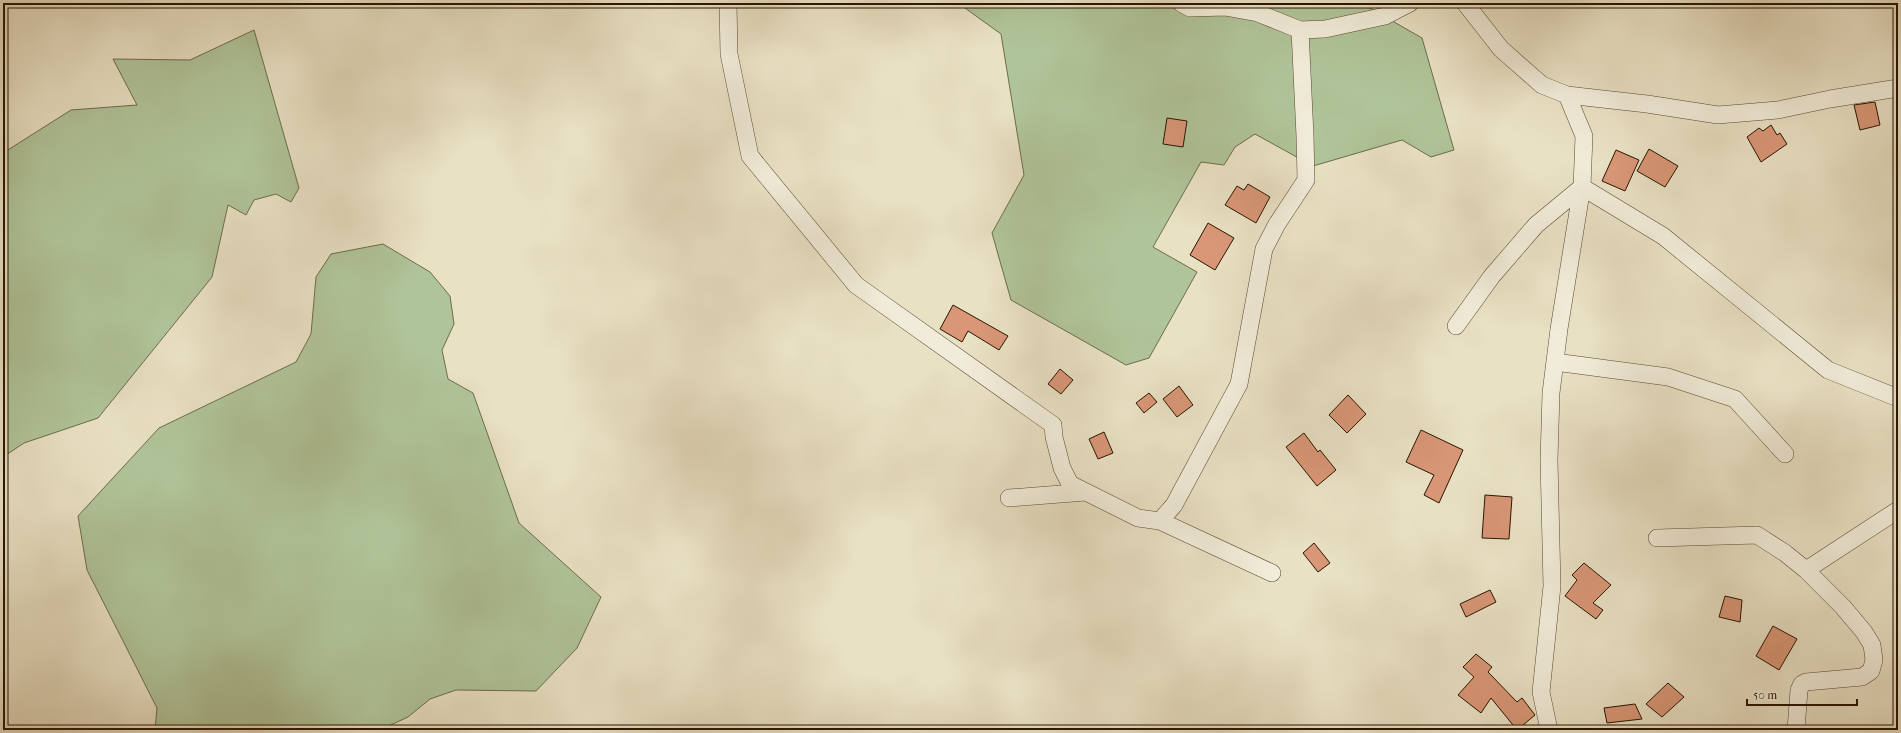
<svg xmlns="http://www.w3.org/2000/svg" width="1901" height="733" font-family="'IM FELL French Canon',serif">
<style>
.green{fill:#b0c499;stroke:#6c6c4d}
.building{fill:#d99777;stroke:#291401}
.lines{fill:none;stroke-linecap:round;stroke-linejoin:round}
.street-casing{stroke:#594732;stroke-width:18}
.street{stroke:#f1ecd9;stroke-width:17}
</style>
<rect width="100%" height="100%" fill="#e9e1c4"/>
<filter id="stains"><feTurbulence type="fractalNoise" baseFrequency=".005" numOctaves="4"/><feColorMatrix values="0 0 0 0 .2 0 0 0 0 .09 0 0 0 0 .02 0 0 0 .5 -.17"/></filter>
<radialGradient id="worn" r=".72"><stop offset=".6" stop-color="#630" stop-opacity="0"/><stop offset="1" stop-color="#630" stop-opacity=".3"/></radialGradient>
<path class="green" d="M958 3H1361L1422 38 1454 150 1431 157 1402 140 1313 166 1255 134 1235 147 1224 165 1201 162 1153 247 1197 272 1149 358 1126 365 1011 300 992 233 1024 175 1001 34Z
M254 30 299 188 291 202 276 194 254 200 246 215 228 205 212 277 98 418 24 443 3 457V153L71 110 137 105 113 59 190 60Z
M383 244 430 272 450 296 454 324 442 350 448 379 473 393 519 523 601 597 577 648 536 691 456 690 430 699 408 717 380 730H155L157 708 87 570 78 516 159 428 296 362 311 334 316 277 331 254Z"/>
<path class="building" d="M1875 102 1880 125 1860 130 1854 105Z
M1167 118 1187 121 1183 147 1163 144Z
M1771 125 1777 135 1780 133 1787 144 1761 162 1747 137 1759 128 1763 131Z
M1649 149 1678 166 1665 187 1637 171Z
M1616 150 1639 160 1625 191 1602 181Z
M1248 184 1270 197 1256 223 1225 205 1237 186 1244 190Z
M1208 223 1234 238 1215 270 1190 255Z
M953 305 1008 336 999 350 968 331 962 342 940 329Z
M1060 369 1073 380 1061 394 1048 384Z
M1179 386 1193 405 1177 417 1163 399Z
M1149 393 1157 402 1144 413 1136 403Z
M1348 395 1366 414 1347 433 1329 415Z
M1421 430 1463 450 1439 503 1424 495 1434 475 1406 462Z
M1104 432 1113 453 1098 459 1089 439Z
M1304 433 1318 452 1320 450 1336 470 1317 486 1286 447Z
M1485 495 1512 497 1509 539 1482 538Z
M1314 543 1330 563 1318 572 1303 553Z
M1584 563 1611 585 1593 603 1603 610 1596 619 1565 596 1577 580 1572 575Z
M1490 590 1496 602 1466 617 1460 604Z
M1725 596 1742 600 1740 622 1719 617Z
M1773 626 1797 639 1779 670 1756 656Z
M1476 654 1492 667 1488 672 1517 702 1522 698 1535 715 1517 730 1491 698 1481 713 1458 695 1474 677 1463 667Z
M1668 683 1684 697 1662 717 1646 704Z
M1635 704 1642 719 1607 723 1604 708Z"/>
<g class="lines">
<g class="street-casing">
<path id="street" d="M728 3 729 54 750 156 856 285 1053 425 1054 437 1062 468 1070 484 1138 518 1160 521 1174 505 1239 384 1264 249 1277 224 1306 180 1305 136 1300 30
M1181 3 1190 8 1225 7 1258 13 1300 30 1325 29 1385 16 1410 3
M1465 3 1501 49 1542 85 1567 95 1647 104 1718 115 1778 110 1830 99 1898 88
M1456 326 1492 276 1536 225 1582 187 1663 236 1828 370 1898 398
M1555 362 1668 377 1735 399 1785 454
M1009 498 1086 492
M1160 521 1272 573
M1657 538 1757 535 1785 553 1806 570 1843 607 1864 632 1872 645 1874 660 1871 671 1862 677 1806 682 1802 684 1799 690 1796 730
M1806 570 1898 510
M1549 730 1541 692 1552 586 1549 460 1551 393 1559 329 1582 187 1584 136 1567 95"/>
</g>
<use href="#street" class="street"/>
</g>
<rect width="1901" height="733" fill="none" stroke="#e9e1c4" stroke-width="16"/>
<rect x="4" y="4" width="1893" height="725" fill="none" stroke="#291401" stroke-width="2"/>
<rect x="8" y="8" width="1885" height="717" fill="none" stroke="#291401"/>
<path d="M1747 699v6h110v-6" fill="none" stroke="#291401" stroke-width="2"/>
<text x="1753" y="699" font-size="12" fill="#291401" stroke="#f1ecd9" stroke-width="3" paint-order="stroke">50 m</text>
<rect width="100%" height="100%" filter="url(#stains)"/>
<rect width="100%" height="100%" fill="url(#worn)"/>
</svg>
